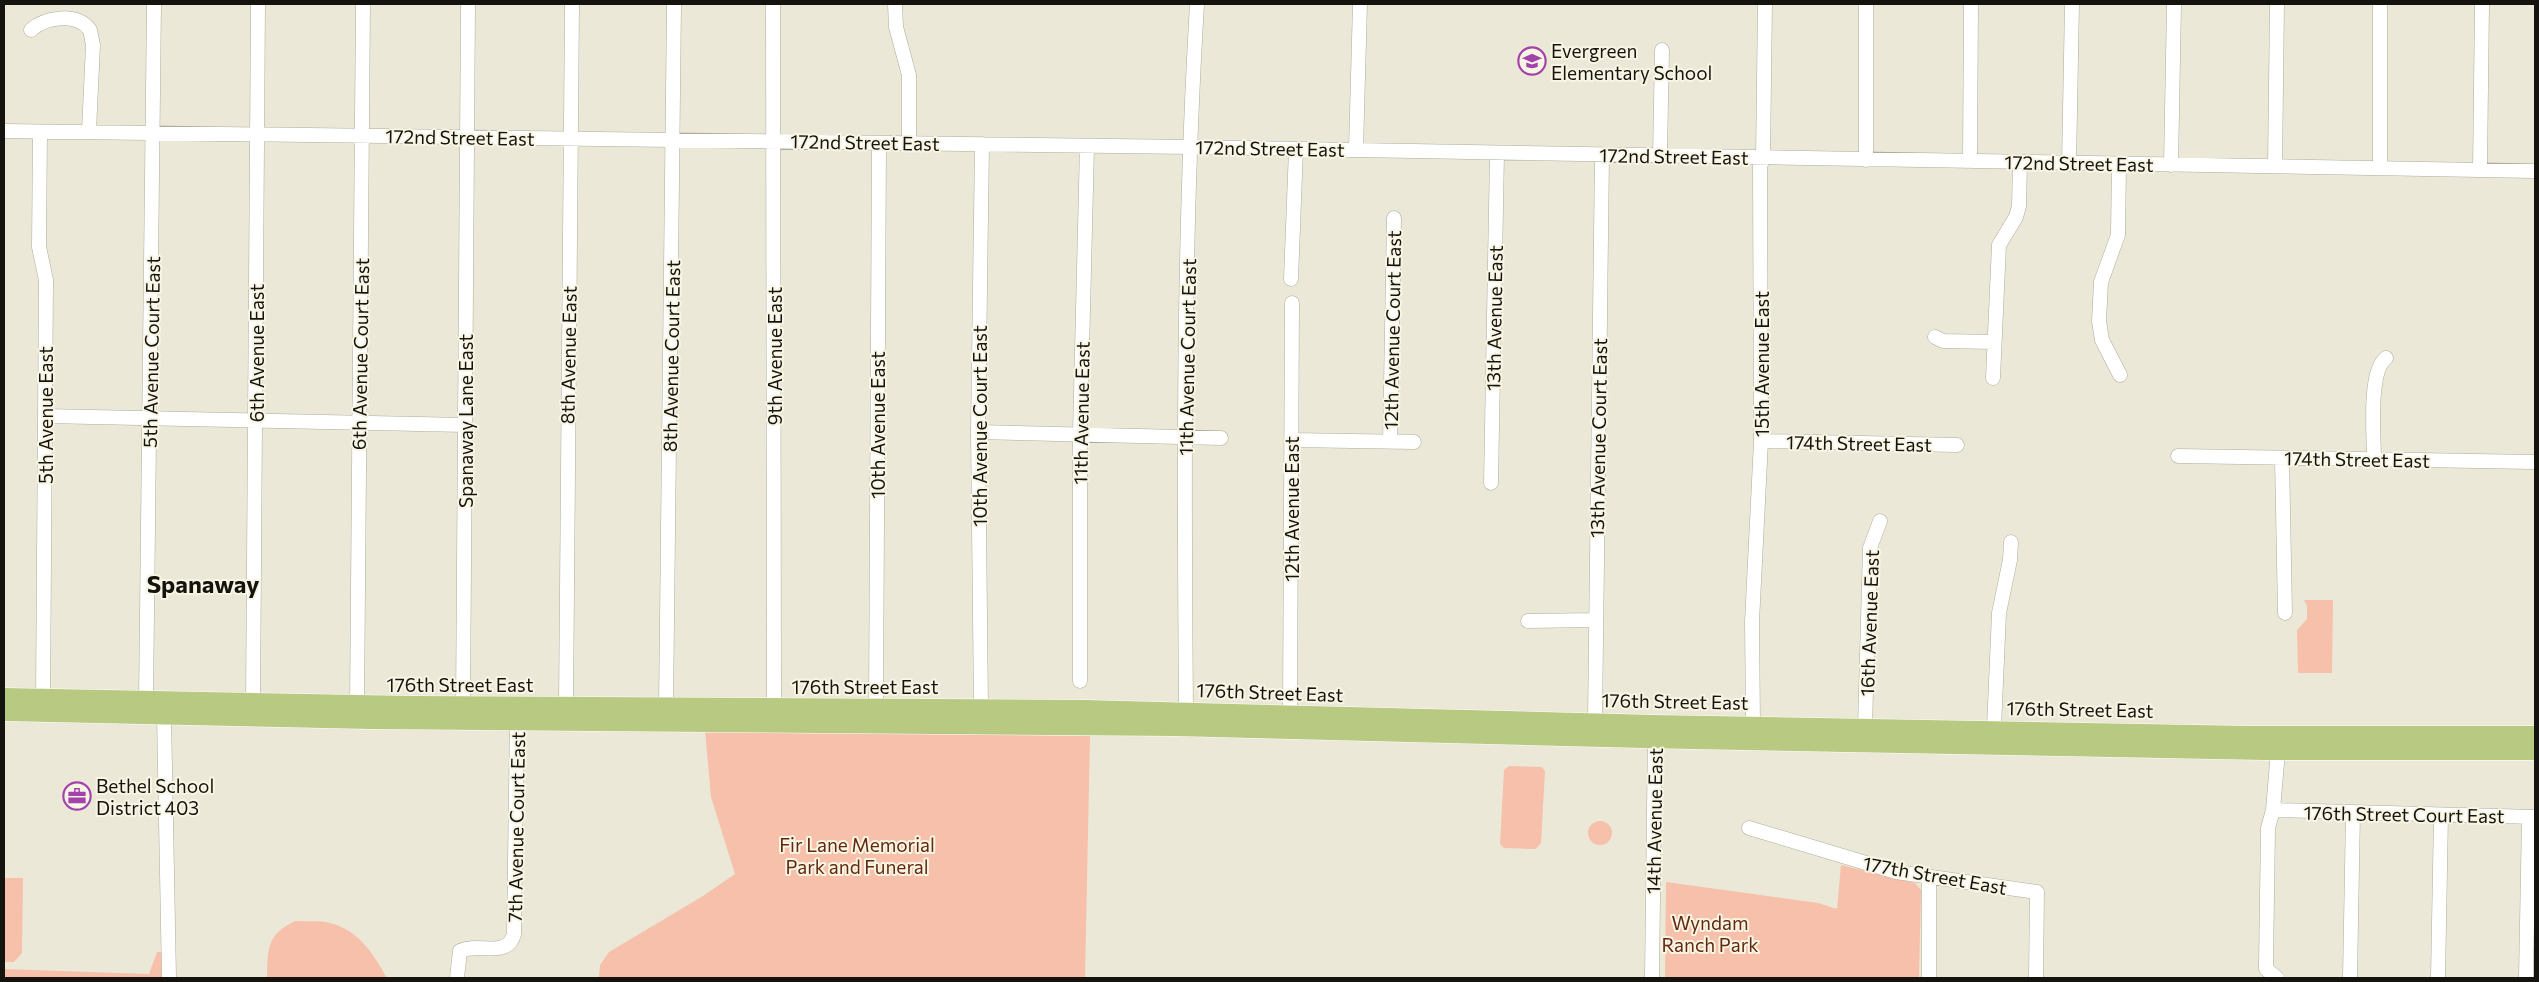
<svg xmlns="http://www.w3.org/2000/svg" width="2539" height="982" font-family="Commissioner,sans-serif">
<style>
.green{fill:#f6c0aa}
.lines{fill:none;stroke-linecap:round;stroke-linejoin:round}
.minor-casing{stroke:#afac9c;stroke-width:15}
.major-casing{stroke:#fff;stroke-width:19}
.minor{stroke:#fff;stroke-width:14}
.major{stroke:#b8c982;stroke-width:18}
.labels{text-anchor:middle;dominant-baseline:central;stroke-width:4;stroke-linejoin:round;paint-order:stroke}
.poi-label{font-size:19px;fill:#15130e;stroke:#f9f5e4;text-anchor:start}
.street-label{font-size:19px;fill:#15130e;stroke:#f9f5e4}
.park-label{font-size:19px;fill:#62290e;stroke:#f9f5e4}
.district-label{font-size:24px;font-weight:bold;fill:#15130e;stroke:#f9f5e4}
</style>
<rect width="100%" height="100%" fill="#ece8d7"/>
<path class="green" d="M2304 600H2333L2332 673H2298L2297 630 2307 619V606Z
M705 730 1090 736 1085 978H599L600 965 609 952 703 896 735 874 711 797Z
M1509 766 1542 767 1545 771 1541 843 1536 849 1504 848 1500 844 1504 770Z
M1588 833a12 12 0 1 1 24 0a12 12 0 1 1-24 0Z
M1841 865 1915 883 1921 890 1919 978H1665L1666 882 1818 903 1837 909Z
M4 878H23L22 953 14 962H4Z
M295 921C306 922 319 920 330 923 359 930 374 955 387 978H267C268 949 266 935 295 921Z
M157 952H164V978H4V969L149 974Z"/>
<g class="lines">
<g class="minor-casing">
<path id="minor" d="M773 4 774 707
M895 4 896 27 909 75V143
M2380 4V167
M31 30C45 17 77 12 90 30L93 45 89 131
M4 131 1191 147 2535 171
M40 132 39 247 46 280 43 698
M1356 149 1360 4
M1660 156 1662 50
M1866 160V4
M1970 161 1971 4
M2069 164 2072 4
M2119 164 2118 235 2101 282 2099 321 2102 340 2120 375
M2171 165 2174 4
M2275 166 2277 4
M2480 170 2482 4
M1291 279 1296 149
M1935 337 1943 341 1994 342
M1993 378 1999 245 2016 217 2019 206 2020 163
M45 416 465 425
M978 432 1221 438
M1291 440 1414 442
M1761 441 1957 445
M1390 442 1394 218
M2178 456 2535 462
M2282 458 2285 613
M2374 459C2374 437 2368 371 2386 358
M1491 483 1497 153
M1528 621 1596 620
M1080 681V434L1087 146
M146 700 154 4
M253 703 258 4
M357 705 363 4
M463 706 468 4
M566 706 572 4
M876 707 879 143
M666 708 674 4
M981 708 978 432 982 144
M1186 711C1184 476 1183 239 1197 4
M1290 714 1292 303
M164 715 169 978
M1595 721 1602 155
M1753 724 1752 622 1761 441 1760 167 1763 158 1765 4
M1865 727 1870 548 1880 521
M1994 728 1999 613 2010 560 2011 542
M2273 810 2535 817
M1749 828 1896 872 2037 892 2036 978
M457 978 460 951C477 942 508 959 514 934L517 720
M1652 978 1655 729
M1929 978V877
M2277 978 2266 969V965L2268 828 2273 810 2278 751
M2350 978 2353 813
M2438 978 2441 815
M2526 978 2529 817"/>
</g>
<g class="major-casing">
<path id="major" d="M4 697 412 705 1085 709 1654 724 2251 735H2535
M4 712 370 720 1173 727 1642 739 2264 751H2535"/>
</g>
<use href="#minor" class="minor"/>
<use href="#major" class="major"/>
</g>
<defs>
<g id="school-ring" transform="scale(1.4375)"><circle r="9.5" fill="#f9f5e4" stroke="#a242aa" stroke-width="1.5"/><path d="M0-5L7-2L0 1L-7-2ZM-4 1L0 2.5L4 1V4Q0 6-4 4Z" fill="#a242aa"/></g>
<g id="office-ring" transform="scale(1.4375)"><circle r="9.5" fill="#f9f5e4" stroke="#a242aa" stroke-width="1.5"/><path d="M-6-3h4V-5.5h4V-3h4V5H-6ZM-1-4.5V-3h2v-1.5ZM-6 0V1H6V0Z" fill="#a242aa"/></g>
</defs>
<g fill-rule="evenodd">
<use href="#school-ring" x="1532" y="61"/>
<use href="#office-ring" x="77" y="796"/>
</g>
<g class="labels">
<g class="poi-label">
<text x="1551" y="50">Evergreen<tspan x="1551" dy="22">Elementary School</tspan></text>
<text x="96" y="785">Bethel School<tspan x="96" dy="22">District 403</tspan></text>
</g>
<g class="street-label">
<text transform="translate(460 137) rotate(1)">172nd Street East</text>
<text transform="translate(865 142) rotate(1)">172nd Street East</text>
<text transform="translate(1270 148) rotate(1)">172nd Street East</text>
<text transform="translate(1674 156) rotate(1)">172nd Street East</text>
<text transform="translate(2079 163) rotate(1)">172nd Street East</text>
<text transform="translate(1494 318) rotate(-89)">13th Avenue East</text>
<text transform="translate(1392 330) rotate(-89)">12th Avenue Court East</text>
<text transform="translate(151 352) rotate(-89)">5th Avenue Court East</text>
<text transform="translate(256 353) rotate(-90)">6th Avenue East</text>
<text transform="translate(360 354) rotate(-89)">6th Avenue Court East</text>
<text transform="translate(568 355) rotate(-89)">8th Avenue East</text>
<text transform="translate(671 356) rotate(-89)">8th Avenue Court East</text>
<text transform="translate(774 356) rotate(-90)">9th Avenue East</text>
<text transform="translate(1187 357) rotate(-89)">11th Avenue Court East</text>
<text transform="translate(1761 364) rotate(-90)">15th Avenue East</text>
<text transform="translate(1081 413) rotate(-89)">11th Avenue East</text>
<text transform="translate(45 415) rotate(-90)">5th Avenue East</text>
<text transform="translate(465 421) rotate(-90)">Spanaway Lane East</text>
<text transform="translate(877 425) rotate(-90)">10th Avenue East</text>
<text transform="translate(979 426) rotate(-90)">10th Avenue Court East</text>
<text transform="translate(1598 438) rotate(-89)">13th Avenue Court East</text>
<text transform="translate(1859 443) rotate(1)">174th Street East</text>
<text transform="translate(2357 459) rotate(1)">174th Street East</text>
<text transform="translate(1291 509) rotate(-90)">12th Avenue East</text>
<text transform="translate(1869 623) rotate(-88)">16th Avenue East</text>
<text x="460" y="684">176th Street East</text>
<text x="865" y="686">176th Street East</text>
<text transform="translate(1270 692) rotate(2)">176th Street East</text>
<text transform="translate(1675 701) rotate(1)">176th Street East</text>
<text transform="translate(2080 709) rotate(1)">176th Street East</text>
<text transform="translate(2404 814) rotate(1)">176th Street Court East</text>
<text transform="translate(1654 821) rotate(-89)">14th Avenue East</text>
<text transform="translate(516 827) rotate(-89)">7th Avenue Court East</text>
<text transform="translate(1935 875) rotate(10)">177th Street East</text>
</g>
<g class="park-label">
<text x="857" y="844">Fir Lane Memorial<tspan x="857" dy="22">Park and Funeral</tspan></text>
<text x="1710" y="922">Wyndam<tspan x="1710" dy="22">Ranch Park</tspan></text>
</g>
<g class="district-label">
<text x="203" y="583">Spanaway</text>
</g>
</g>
<rect width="2539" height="982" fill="none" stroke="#15130e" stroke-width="10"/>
</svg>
